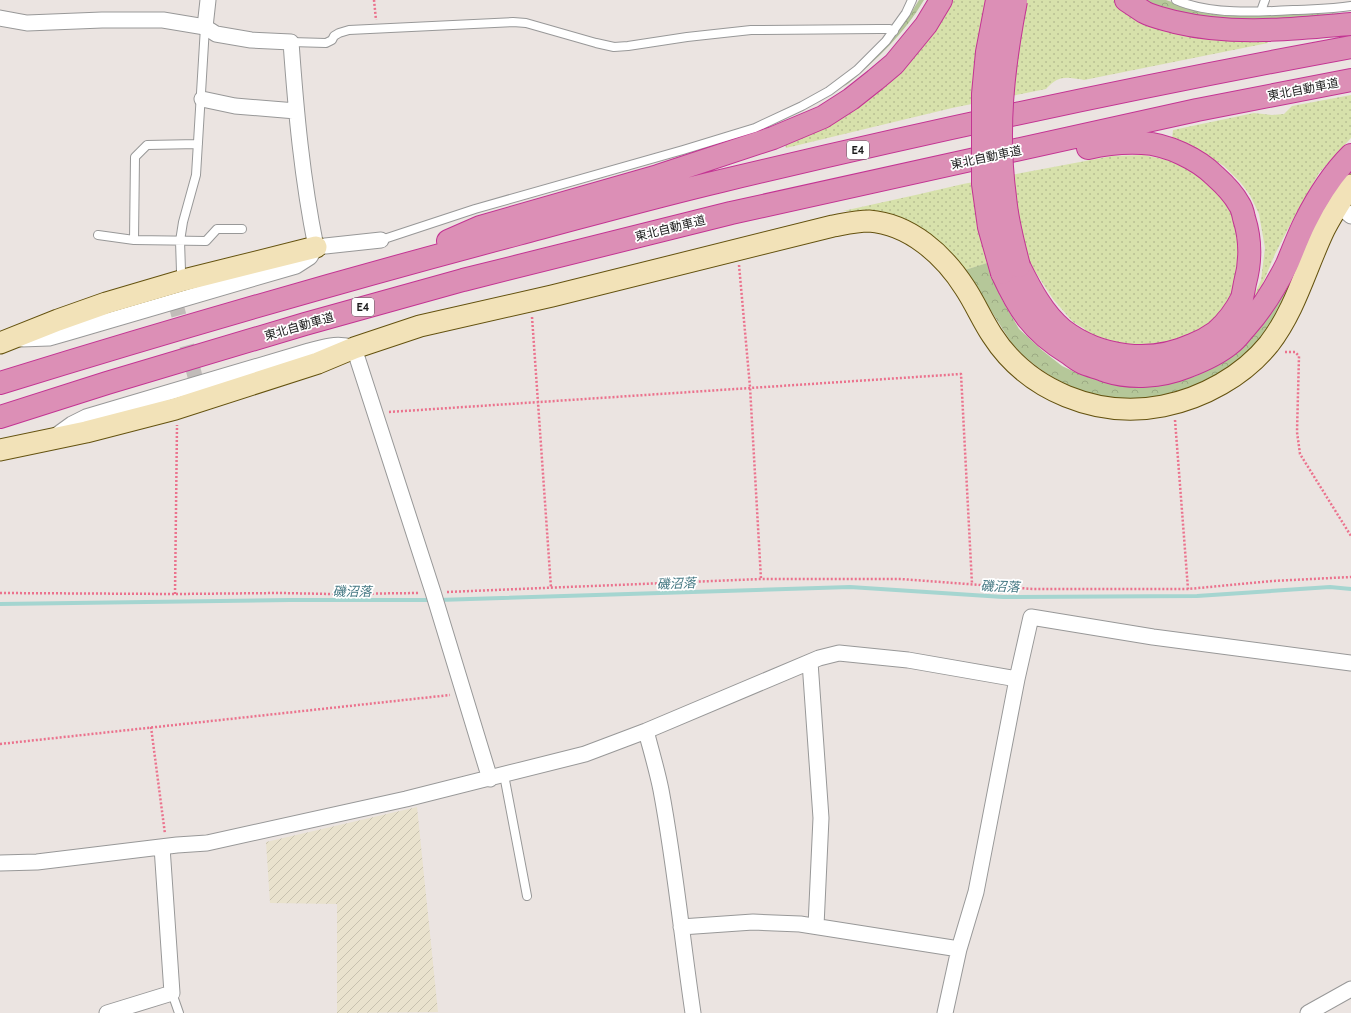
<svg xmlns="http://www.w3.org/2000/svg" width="1351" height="1013" font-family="Cabin,'Noto Sans JP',sans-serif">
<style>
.farmland{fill:url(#farmland-furrows)}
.grass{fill:url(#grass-dots)}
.forest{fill:url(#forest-crowns)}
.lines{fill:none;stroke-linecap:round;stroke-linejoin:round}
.stream{stroke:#a5d5d0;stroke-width:4}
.street-tunnel{stroke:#c1bcb9;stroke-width:15;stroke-dasharray:15 8;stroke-linecap:butt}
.lane-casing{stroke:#989898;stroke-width:10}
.street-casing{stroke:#989898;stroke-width:17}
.secondary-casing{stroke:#64520f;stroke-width:23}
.highway-casing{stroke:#c33493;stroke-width:24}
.path{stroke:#eb728d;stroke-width:2.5;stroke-dasharray:2 2;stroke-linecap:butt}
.lane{stroke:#fff;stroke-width:8}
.street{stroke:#fff;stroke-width:15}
.secondary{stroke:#f2e2b8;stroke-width:21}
.highway{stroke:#dc8fb6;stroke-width:22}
.highway-bridge-casing{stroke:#c33493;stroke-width:24;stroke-linecap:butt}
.highway-bridge{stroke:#dc8fb6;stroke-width:22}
.labels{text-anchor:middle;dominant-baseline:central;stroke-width:3.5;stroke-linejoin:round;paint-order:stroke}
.shield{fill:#fff;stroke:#5f5f5f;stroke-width:1}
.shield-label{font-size:11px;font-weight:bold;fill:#1b1b1b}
.street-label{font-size:12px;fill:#1b1b1b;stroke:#fff}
.water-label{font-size:13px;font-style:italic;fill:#457883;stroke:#fff}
</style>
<defs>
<pattern id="farmland-furrows" width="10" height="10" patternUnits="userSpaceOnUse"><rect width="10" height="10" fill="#e9e2cd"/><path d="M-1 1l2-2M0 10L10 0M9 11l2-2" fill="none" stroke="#c7c1af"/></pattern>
<pattern id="grass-dots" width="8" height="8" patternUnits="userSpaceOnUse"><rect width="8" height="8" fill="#d7e1ab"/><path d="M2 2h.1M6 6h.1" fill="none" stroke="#b8c093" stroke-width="1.8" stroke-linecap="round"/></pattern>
<pattern id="forest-crowns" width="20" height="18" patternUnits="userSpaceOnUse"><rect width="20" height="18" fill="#b5c799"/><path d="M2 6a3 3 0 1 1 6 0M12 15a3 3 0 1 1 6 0" fill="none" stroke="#9baa83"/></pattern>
</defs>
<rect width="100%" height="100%" fill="#ebe4e1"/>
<path class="farmland" d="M417 807 438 1012 337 1013V904L270 903 266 842Z"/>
<path class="grass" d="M950 0H1115L1268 39V43L1084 80C1066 77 1059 75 1046 89L952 108 786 148 785 144 833 120Z
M1351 95V138L1319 173 1291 223 1275 254 1262 285 1248 309 1261 280 1265 248 1259 214 1250 195 1241 183 1224 166 1200 151 1172 139 1173 130 1254 113 1272 115 1284 114 1292 106Z
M1144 155 1171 161 1197 173 1228 202 1243 246 1234 293 1224 310 1213 320 1194 334 1175 341 1134 348 1114 342 1085 333V329L1073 322 1053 299 1031 265 1027 251 965 270 871 211H843L920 194 963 184 1112 156Z"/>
<path class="forest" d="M919 0H924C905 33 877 59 849 83L843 87C871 60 899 34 919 0Z
M1142 0H1166L1201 12 1240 15 1351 13V14L1310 18 1232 20 1210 19 1164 10Z
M1313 240C1296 277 1282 318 1253 348 1245 357 1231 369 1221 376 1207 385 1191 389 1176 392 1165 395 1154 399 1143 400 1093 402 1043 380 1011 342L965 270 987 263 1000 296 1019 329 1043 351 1062 366 1079 374 1116 385 1171 382 1196 376 1219 363Z"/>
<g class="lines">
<path class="stream" d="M438 600 850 587 1003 597 1197 596 1330 587 1351 589
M0 604 290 600H432"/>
<path class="street-tunnel" d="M175 301 197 384"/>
<g class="lane-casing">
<path id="lane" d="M1176 0C1210 15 1259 12 1295 10 1314 9 1333 9 1351 6
M1261 11 1265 0
M291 42 326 43 332 40 334 36 339 33 349 30 513 22 526 23 596 43 614 47 628 46 687 37 751 30 879 29H890L894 31
M98 235 134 240 206 241 217 229H242
M134 240 135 157 147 145 198 144
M381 240 475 209 683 150 755 128 802 106 829 91 857 70 886 41 906 13 912 0
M184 279 181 271 180 241 183 222 196 175 205 27
M504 775 527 896
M172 993 179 1013"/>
</g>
<g class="street-casing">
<path id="street" d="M0 18 27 23 102 20H163L205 27 216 34 251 40 291 42C296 112 302 178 316 247L310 257 296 266 70 332 49 338 21 339
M205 27 208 0
M202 99 235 106 296 111
M1338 205 1351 216
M316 247 381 240
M54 437 72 424 86 417 309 351C325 347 337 342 354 348L433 592 490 779
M810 662 821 818 816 926
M646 731C651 750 657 770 661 790 675 864 682 939 693 1013
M0 863 37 862 177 845 207 843 406 799 585 754 646 731 819 658 839 653 908 660 1017 679
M681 927 753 922 800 924 959 949
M107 1013 172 993 162 847
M945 1013 959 949 976 892 1017 679 1031 617 1153 637 1351 663
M1308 1013 1351 989"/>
</g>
<g class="secondary-casing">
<path id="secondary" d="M0 343 58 320 106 303 184 280 316 247
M0 450 86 432 175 409 318 363 354 348 420 326 552 296 833 226C844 224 857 221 869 221 910 224 944 255 965 288 975 303 982 320 992 335 1028 391 1098 419 1163 406 1203 398 1243 376 1269 344 1296 309 1306 267 1325 228 1333 213 1342 199 1351 185"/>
</g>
<g class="highway-casing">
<path id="highway" d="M1126 0C1132 4 1138 8 1144 12 1153 17 1165 19 1175 22 1233 36 1292 29 1351 24
M448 241 480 227 658 176 773 138 823 117 851 99 875 80 894 64 926 25 941 0
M1019 266C1030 288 1043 314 1063 330 1100 358 1151 364 1192 345 1200 342 1209 337 1216 332 1226 323 1236 310 1242 298 1243 294 1244 288 1245 283 1251 261 1251 240 1244 218 1243 213 1242 208 1239 204 1233 193 1224 184 1215 176 1198 159 1167 144 1142 143 1124 142 1105 144 1088 148
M1002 273C1019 310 1032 331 1068 353 1073 357 1078 361 1083 363 1090 366 1099 368 1106 371 1131 379 1161 377 1186 367 1202 361 1218 354 1231 343 1237 339 1241 332 1246 327 1262 309 1276 286 1287 264 1293 250 1298 236 1305 222 1316 200 1333 173 1351 155
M0 383C172 330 344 280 518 234 586 216 653 197 721 181 930 131 1140 86 1351 47
M0 417 107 383 305 324 463 280 731 213 1197 110 1351 80"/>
</g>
<path class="path" d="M374 0 376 20
M739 265 750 387 761 579
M532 317 551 588
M1285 352H1295L1299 356 1297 432 1300 454 1351 536
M389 412 961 374 972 584
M1175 420 1188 589
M447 592 761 579H901L1033 589H1188L1272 581 1351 577
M0 593 175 594 280 593 332 594 420 593
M175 594 177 425
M151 727 165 834
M0 744 450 695"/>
<use href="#lane" class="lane"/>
<use href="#street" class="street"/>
<use href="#secondary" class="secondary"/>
<use href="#highway" class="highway"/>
<g class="highway-bridge-casing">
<path id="highway-bridge" d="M997 0 987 52 983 94V184L989 227 1002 273
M1016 1C1003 68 996 130 1005 197 1007 221 1013 243 1019 266"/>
</g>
<use href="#highway-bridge" class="highway-bridge"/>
</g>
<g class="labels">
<g class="shield">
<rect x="847" y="141" width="22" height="18" rx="3"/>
<rect x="352" y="298" width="22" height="18" rx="3"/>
</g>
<g class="shield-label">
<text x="858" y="150">E4</text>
<text x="363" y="307">E4</text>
</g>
<g class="street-label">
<text transform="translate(1303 89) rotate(-11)">東北自動車道</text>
<text transform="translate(986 157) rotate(-12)">東北自動車道</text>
<text transform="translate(670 228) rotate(-14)">東北自動車道</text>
<text transform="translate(299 326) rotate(-16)">東北自動車道</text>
</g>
<g class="water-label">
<text transform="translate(676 583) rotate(-2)">磯沼落</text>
<text transform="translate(1000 586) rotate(2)">磯沼落</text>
<text x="352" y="591">磯沼落</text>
</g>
</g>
</svg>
